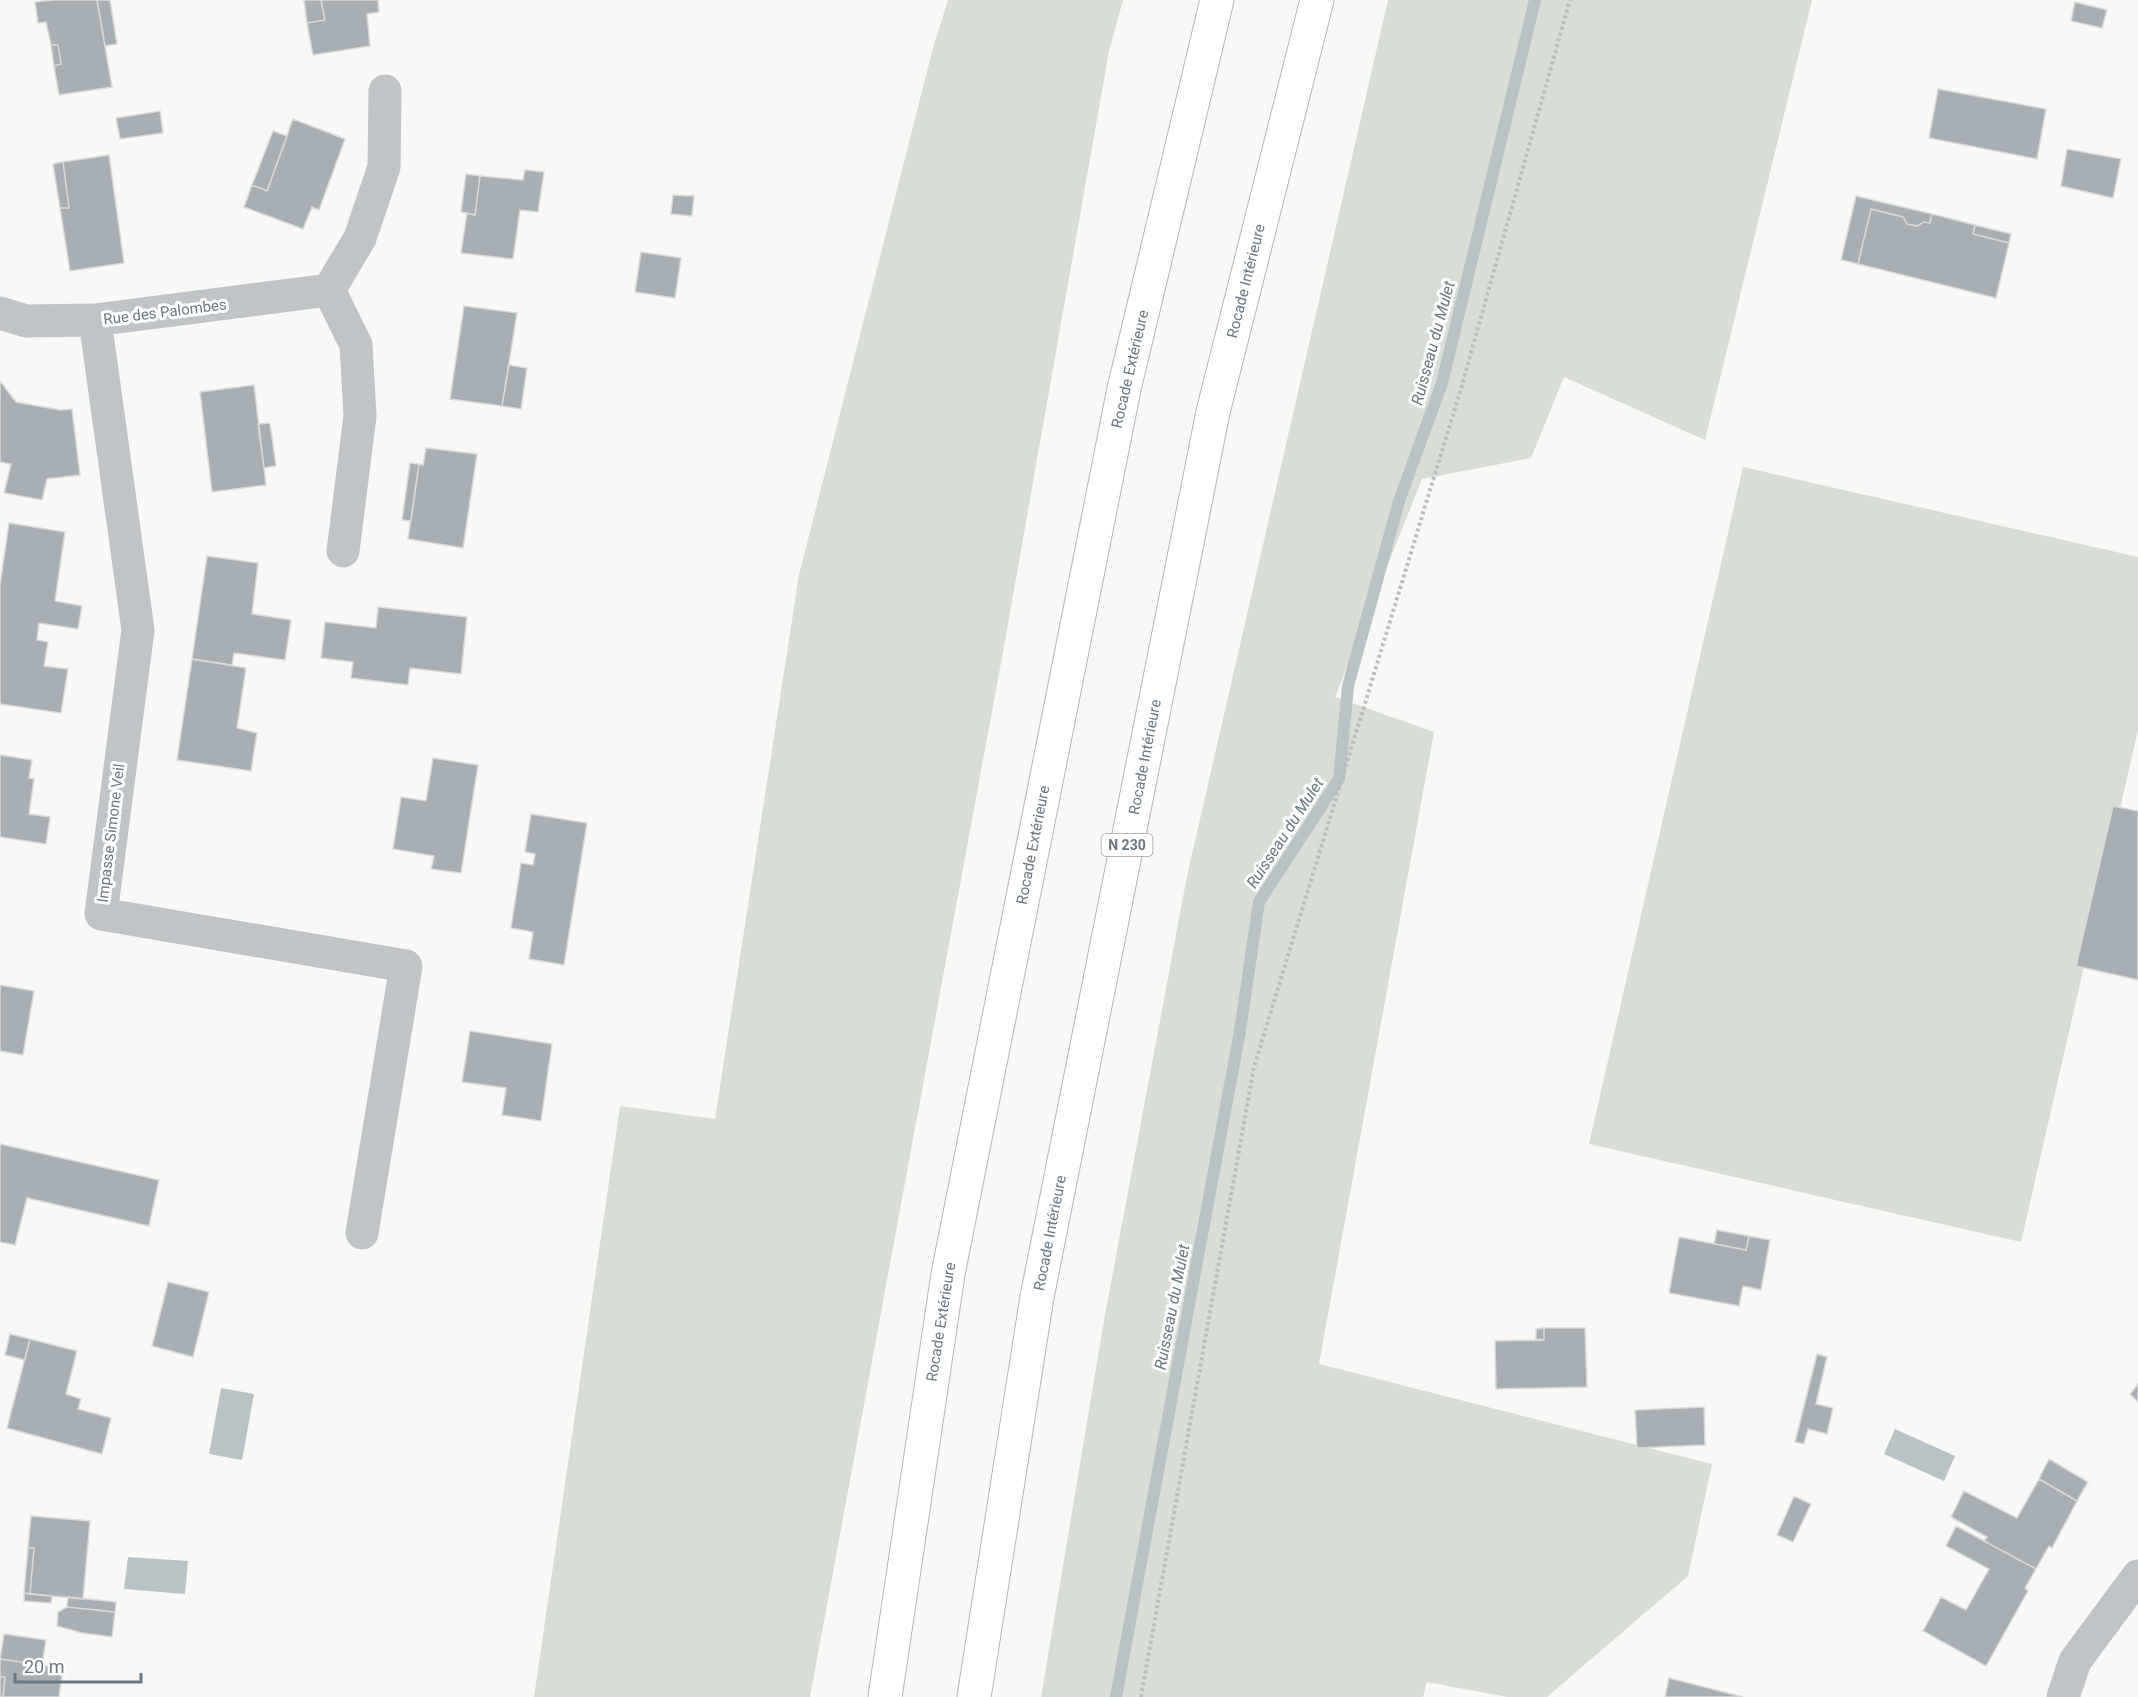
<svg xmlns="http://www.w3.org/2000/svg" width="2138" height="1697" font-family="Roboto,sans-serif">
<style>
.green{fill:#d8ddd5}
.water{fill:#b9c3c6}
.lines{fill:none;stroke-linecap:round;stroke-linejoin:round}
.stream{stroke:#b9c3c6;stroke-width:12}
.building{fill:#a8afb4;stroke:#dadad8;stroke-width:1.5}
.highway-casing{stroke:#b3b7ba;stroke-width:35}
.path{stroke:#babdbf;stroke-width:4;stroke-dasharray:3 3;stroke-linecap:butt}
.minor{stroke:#c0c4c7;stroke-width:33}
.highway{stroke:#fff;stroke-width:33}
.labels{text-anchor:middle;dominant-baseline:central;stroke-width:6;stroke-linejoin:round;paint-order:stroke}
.shield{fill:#fff;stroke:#97a0a9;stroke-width:1.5}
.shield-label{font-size:14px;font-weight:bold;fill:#6a7884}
.street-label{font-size:15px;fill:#6a7884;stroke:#fff}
.water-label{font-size:16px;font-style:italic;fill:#67787f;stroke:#fff}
</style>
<rect width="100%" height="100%" fill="#f8f8f6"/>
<path class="green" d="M948 0H1123L1109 51 1005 641 810 1697H534L620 1106 715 1119 799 575 933 48Z
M1388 0H1812L1705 440 1564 377 1531 458 1422 479 1335 697 1434 732 1319 1364 1712 1464 1688 1576 1547 1697H1507L1427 1682 1423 1697H1041L1105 1315 1187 876Z
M1743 467 2138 557V730L2021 1242 1589 1144Z"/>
<path class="water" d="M221 1388 254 1394 242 1460 209 1454Z
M1895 1429 1955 1456 1944 1481 1884 1454Z
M128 1557 188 1561 185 1594 124 1589Z"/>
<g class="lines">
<path class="stream" d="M1116 1697 1240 1031 1259 902 1339 779 1348 686 1399 501 1442 383 1535 0"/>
</g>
<path class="building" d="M53 0H97L112 87 59 95 54 66 61 64 58 45H51L46 22 38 23 35 2Z
M97 0H110L117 44 105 46Z
M304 0H321L325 20 307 23Z
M321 0H378L379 12 367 14 370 46 313 55 307 23 325 20Z
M2075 2 2107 10 2102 28 2071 21Z
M51 45H58L61 64 54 66Z
M1938 89 2046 109 2037 159 1929 138Z
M160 111 163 133 120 139 116 118Z
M293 119 345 139 319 210 312 207 303 229 244 207 252 185 267 191Z
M273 131 287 136 267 191 252 185Z
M2067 149 2121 159 2113 198 2061 186Z
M109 155 124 263 70 271 60 208H69L63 162Z
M63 162 69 208H60L53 164Z
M525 170 544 172 538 212 520 210 513 259 461 253 467 213 475 215 480 176 523 180Z
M466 174 480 176 475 215 461 212Z
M673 195 694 196 692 216 671 214Z
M1856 196 1932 214 1930 223 1924 222 1917 226 1907 224 1903 217 1871 209 1858 264 1841 260Z
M1871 209 1903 217 1907 224 1917 226 1924 222 1930 223 1932 214 1975 225 1973 234 2009 243 1996 298 1858 264Z
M1975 225 2011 234 2009 243 1973 234Z
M641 252 681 258 675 298 635 292Z
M464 306 517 313 502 406 450 399Z
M509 365 527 368 521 409 502 406Z
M0 381 16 402 60 410 72 409 80 475 47 479 42 500 4 493 11 464 0 462Z
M254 385 266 485 212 492 200 392Z
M270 423 276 466 264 468 258 424Z
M426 448 477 454 463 548 408 539 419 464 423 465Z
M410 463 419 464 411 521 402 520Z
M9 523 65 532 55 601 82 606 78 629 39 623 37 640 48 642 44 666 68 669 61 713 0 704V585Z
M207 556 258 563 252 614 291 620 285 660 234 653 232 665 192 659Z
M378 607 467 617 461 674 410 668 408 685 351 678 353 662 321 658 325 622 376 628Z
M192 659 246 668 237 728 257 733 251 771 177 760Z
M0 755 32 760 29 778 34 779 29 814 50 817 46 844 0 837Z
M433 758 478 765 461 873 431 869 434 856 393 849 401 797 426 801Z
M2113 806 2138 811V980L2076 966Z
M531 814 587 823 564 965 529 959 533 932 511 928 521 863 533 865 535 854 525 852Z
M0 985 34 991 23 1055 0 1051Z
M470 1031 552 1044 541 1121 502 1115 506 1088 462 1082Z
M0 1144 159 1180 149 1226 27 1198 15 1245 0 1242Z
M1717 1230 1749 1236 1746 1250 1714 1244Z
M1749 1236 1770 1240 1761 1290 1743 1286 1739 1306 1669 1293 1679 1237 1746 1250Z
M168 1282 209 1292 193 1357 152 1346Z
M1544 1328H1585L1587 1387 1496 1389 1495 1341 1544 1340Z
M1544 1328V1340L1536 1339V1329Z
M10 1334 30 1339 25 1360 5 1355Z
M30 1339 77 1351 66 1394 81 1399 78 1409 111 1418 102 1454 7 1428Z
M1817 1354 1827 1357 1816 1404 1833 1408 1827 1434 1808 1429 1804 1444 1795 1442Z
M2138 1384V1402L2130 1394Z
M1704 1407 1705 1445 1637 1448 1635 1410Z
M2049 1459 2088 1482 2077 1501 2039 1479Z
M2039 1479 2077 1501 2052 1548 2049 1546 2036 1569 1984 1541 1987 1537 1951 1517 1964 1491 2017 1518Z
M1794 1496 1811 1504 1793 1542 1777 1535Z
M31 1516 90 1521 83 1599 30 1594 34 1548H28Z
M1956 1526 2036 1569 2025 1588 2028 1591 1986 1666 1923 1631 1941 1597 1966 1610 1989 1569 1946 1546Z
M28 1548H34L30 1594 24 1593Z
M24 1593 52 1596 51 1603 24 1601Z
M68 1597 116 1602 115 1612 67 1607Z
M67 1607 115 1612 112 1637 82 1633 57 1626 58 1612Z
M4 1634 46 1640 42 1665 0 1659Z
M0 1659 63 1668 59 1697H3L5 1677H0Z
M0 1677H5L3 1697H0Z
M1669 1678 1743 1697H1665Z"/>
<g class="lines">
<g class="highway-casing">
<path id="highway" d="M885 1697 948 1274 1124 389 1217 0
M974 1697 1037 1297 1213 412 1317 0"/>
</g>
<path class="path" d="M1141 1697 1254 1067 1460 392 1570 0"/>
<path class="minor" d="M329 290 356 345 360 416 343 551
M0 313 26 321 95 320 329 290 360 238 384 167 385 91
M95 320 138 630 101 914 406 966 362 1233
M2063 1697 2075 1661 2138 1576"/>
<use href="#highway" class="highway"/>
</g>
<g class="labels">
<rect class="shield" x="1101.5" y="834" width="51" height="22" rx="4.5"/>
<g class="shield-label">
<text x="1127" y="845">N 230</text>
</g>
<g class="street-label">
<text transform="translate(1246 281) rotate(-76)">Rocade Intérieure</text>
<text transform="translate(165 312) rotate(-7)">Rue des Palombes</text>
<text transform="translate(1130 369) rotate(-77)">Rocade Extérieure</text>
<text transform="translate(1145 757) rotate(-79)">Rocade Intérieure</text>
<text transform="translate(111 833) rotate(-83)">Impasse Simone Veil</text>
<text transform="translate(1033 845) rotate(-79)">Rocade Extérieure</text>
<text transform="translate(1050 1233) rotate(-79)">Rocade Intérieure</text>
<text transform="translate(941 1322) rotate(-81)">Rocade Extérieure</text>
</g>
<g class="water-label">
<text transform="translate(1433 343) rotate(-75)">Ruisseau du Mulet</text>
<text transform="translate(1285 833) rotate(-57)">Ruisseau du Mulet</text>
<text transform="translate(1172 1307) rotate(-79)">Ruisseau du Mulet</text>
</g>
</g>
<path d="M15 1673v9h126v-9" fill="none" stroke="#6a7884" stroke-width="3"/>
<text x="24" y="1673" font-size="18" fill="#6a7884" stroke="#ffffff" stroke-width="4.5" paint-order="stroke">20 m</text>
</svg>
